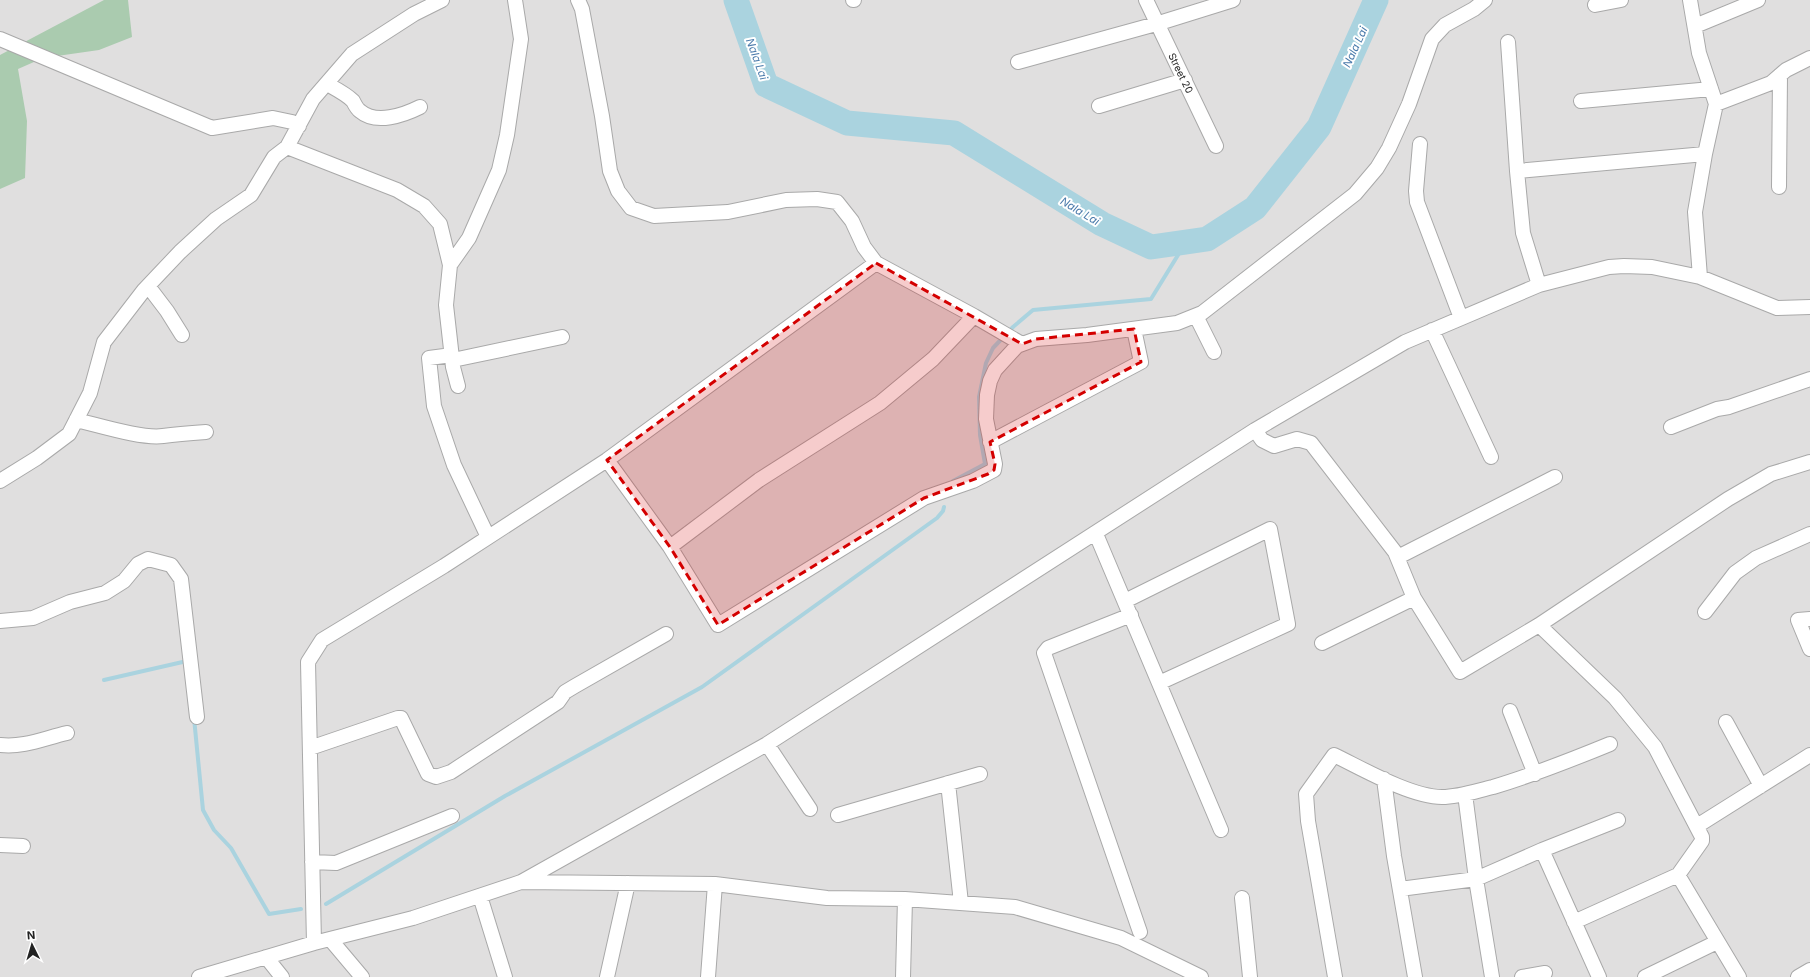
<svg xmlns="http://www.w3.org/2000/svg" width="1810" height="977" font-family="Inter,sans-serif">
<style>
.residential{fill:#e0dfdf}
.cemetery{fill:#aacbaf}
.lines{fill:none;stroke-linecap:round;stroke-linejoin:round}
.stream{stroke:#aad3df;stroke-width:4}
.river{stroke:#aad3df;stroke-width:25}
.minor-casing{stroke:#a9a9a9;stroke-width:16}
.minor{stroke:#fff;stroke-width:14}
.marked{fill:#d40000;fill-opacity:0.2;stroke:#d40000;stroke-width:3;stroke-dasharray:8 5;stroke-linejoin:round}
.labels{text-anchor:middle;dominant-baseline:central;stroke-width:4;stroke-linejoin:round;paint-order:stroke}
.street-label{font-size:10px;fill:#222;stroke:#fff}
.water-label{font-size:11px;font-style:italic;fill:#4a7aab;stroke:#fff}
</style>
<rect width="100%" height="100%" fill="#f2efe9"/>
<path class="residential" d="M0 0H1810V977H0Z"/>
<path class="cemetery" d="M104 0H128L132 37 99 50 43 58 18 69 27 121 25 178 0 189V55Z"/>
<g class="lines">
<path class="stream" d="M953 481 985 464 980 435 979 397 986 363 993 348 1013 327 1033 310 1151 299 1186 242
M104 680 187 661
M194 718 203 810 214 830 231 848 269 914 301 909
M326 904 505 796 702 687 937 518 943 511 944 507"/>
<path class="river" d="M736 0 766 85 847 123 954 133 1102 224 1151 247 1207 239 1255 208 1319 127 1376 0"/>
<g class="minor-casing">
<path id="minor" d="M578 0 582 9 602 116 610 171 618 191 631 208 654 216 728 212 786 200 817 199 837 202 852 221 864 247 876 263 974 316 1022 344
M853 0H854
M1146 0 1216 146
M1690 0 1699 53 1716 104 1705 154 1695 212 1700 277
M1595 5 1621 0
M1695 26 1758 0
M0 39 212 128 273 118 292 122 299 126
M1508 42 1517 171 1523 233 1539 285
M1018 62 1156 24 1233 0
M327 84C336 89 346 94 353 101 355 105 357 109 360 111 376 125 404 115 420 107
M1581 101 1711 89
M1716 104 1771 83 1786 70 1810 58
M1099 106 1185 80
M1420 144 1416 191 1417 202 1461 318
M287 147 313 99 352 54 414 14 442 0
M1517 171 1705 154
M1779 187 1780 75
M450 265 469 238 499 170 507 135 521 39 515 0
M148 286 167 311 182 335
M1196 316 1214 352
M1432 330 1491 457
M452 355 429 358 434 406 454 465 488 537
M453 360 562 337
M76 420C98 425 142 439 163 436 177 434 191 433 206 432
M1671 427 1717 409 1729 407 1810 379
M1255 430 1262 440 1274 446 1297 439 1311 443 1395 552 1414 598 1460 672 1539 625 1728 499 1771 474 1810 462
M990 442 1141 362 1134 329
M607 460 670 547 718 625 924 498 973 481 994 470 995 464 986 419 987 395 990 381 995 370 1017 346 1036 339 1087 335 1177 323 1202 313 1355 194 1377 168 1389 148 1409 104 1432 39 1445 25 1474 9 1485 0
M0 481 37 458 69 434 90 393 104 342 144 290 180 252 216 219 251 195 274 157 287 147 397 190 424 206 440 224 450 265 446 305 453 367 458 386
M1096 534 1221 830
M670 547 759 480 880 403 933 359 974 316
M1398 557 1555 477
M1125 601 1270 529 1288 624 1159 683
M1705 612 1735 573 1756 558 1810 534
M1131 615 1048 648 1044 653 1140 932
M1810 619 1798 620 1810 649
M0 621 33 618 70 602 105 593 124 581 138 564 148 559 171 565 181 579 197 717
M1539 625 1615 698 1655 747 1702 837V841L1678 875 1574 922
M1322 643 1414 598
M1510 711 1535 774
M1726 722 1761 786
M767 744 810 809
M0 745C23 748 45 738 67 733
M310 748 398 718H401L428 774 436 777 451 772 558 702 565 692 575 686 666 634
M1384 779 1394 856 1415 977
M948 783 961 903
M1465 794 1476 879 1492 977
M838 815 980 774
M1697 826 1810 755
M0 845 23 846
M1542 850 1599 977
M312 862 336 863 452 816
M1678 875 1739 977
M521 882 767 744 1255 430 1405 342 1539 285 1609 267 1624 266 1652 267 1700 277 1777 308 1810 307
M1400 889 1476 879 1542 850 1618 820
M480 896 505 977
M1242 898 1250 977
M330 939 362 977
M314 943 308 662 322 640 444 566 607 460 876 263
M266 957 282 977
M199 977 314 943 413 918 521 882 715 884 827 898 905 899 1015 907 1121 938 1201 977
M607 977 628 883
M708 977 715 884
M903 977 905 899
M1335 977 1308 821 1306 794 1334 755C1363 769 1411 797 1442 797 1459 797 1476 791 1493 787 1533 775 1571 760 1610 744
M1522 977 1545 973
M1645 977 1717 942
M1798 977 1810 970"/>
</g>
<use href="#minor" class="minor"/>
</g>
<path class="marked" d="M876 263 1022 344 1036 339 1134 329 1141 362 990 442 995 464 994 470 988 474 924 498 718 625 670 547 607 460Z"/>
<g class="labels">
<g class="street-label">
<text transform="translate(1181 73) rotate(64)">Street 20</text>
</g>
<g class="water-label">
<text transform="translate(1355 47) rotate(-65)">Nala Lai</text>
<text transform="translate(757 59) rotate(70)">Nala Lai</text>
<text transform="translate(1080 211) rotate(31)">Nala Lai</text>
</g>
</g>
<g transform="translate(32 945) rotate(355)" stroke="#ffffff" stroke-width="3" paint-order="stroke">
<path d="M0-3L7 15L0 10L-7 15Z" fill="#222222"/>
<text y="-6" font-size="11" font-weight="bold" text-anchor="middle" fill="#222222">N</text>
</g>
</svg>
